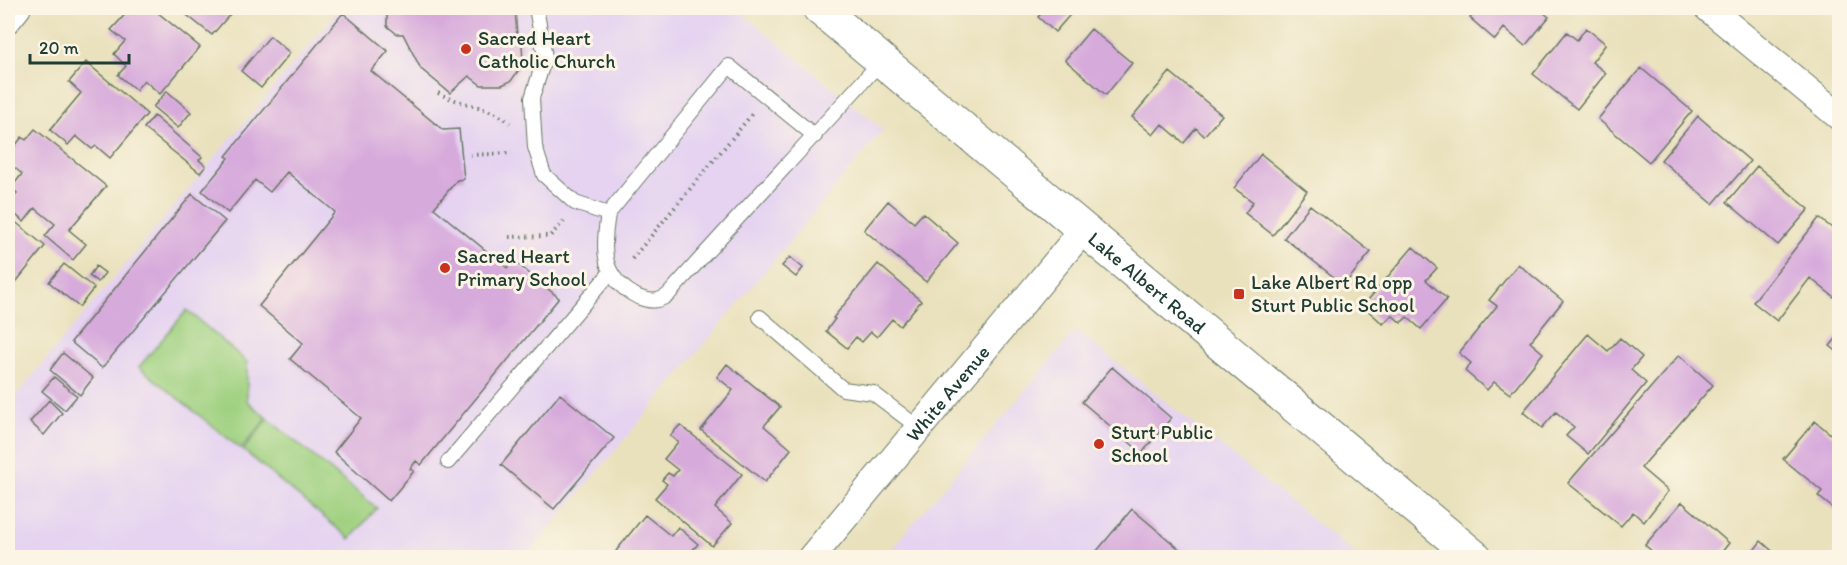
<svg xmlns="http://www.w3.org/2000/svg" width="1847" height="565" font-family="Itim,sans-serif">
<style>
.built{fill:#e5d3f1}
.green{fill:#9ed07f;stroke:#5e865a;stroke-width:1.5}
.building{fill:#d7aadc}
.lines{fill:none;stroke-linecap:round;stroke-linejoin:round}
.service-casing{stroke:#667664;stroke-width:16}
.minor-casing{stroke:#667664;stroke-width:29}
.secondary-casing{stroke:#667664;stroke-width:35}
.path{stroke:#667664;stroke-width:4;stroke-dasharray:1.5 4.5;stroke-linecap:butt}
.service{stroke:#fff;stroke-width:14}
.minor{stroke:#fff;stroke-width:27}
.secondary{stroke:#fff;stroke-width:33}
.poi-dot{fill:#c8321e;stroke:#fcf5e5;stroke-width:2}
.labels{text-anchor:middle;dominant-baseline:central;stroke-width:6;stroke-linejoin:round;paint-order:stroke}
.poi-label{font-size:20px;fill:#1f3d34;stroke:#fcf5e5;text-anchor:start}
.street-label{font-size:20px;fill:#1f3d34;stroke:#fcf5e5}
</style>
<rect width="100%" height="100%" fill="#fcf5e5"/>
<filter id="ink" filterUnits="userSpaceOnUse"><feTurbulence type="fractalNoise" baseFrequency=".0167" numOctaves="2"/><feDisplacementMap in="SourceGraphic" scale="12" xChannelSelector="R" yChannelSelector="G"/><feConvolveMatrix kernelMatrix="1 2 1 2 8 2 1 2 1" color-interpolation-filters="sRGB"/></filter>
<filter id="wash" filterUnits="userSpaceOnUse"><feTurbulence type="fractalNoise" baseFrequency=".008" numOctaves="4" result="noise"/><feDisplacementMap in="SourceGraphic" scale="24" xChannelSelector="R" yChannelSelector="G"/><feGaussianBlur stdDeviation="1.35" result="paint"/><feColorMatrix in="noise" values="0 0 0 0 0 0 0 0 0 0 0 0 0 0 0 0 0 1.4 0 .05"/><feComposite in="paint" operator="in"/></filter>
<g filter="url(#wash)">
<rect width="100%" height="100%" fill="#e9e1bc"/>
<path class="built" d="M340 8H736L883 130 526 557 8 558V405Z
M1076 330 1359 557 884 558Z"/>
<path class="green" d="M187 310 247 362V401L267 418 241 449 139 367Z
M268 419 377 508 350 539 243 450Z"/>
<g id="blocks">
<path class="building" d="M131 8H152L200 47 160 94 144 80 136 90 118 75 126 66 114 54 125 41 111 30Z
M178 8H226L232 12 212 35Z
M391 8H515L517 37 522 45 523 64 511 81 502 85H481L469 76 450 93 421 69 403 34H397L387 26V12Z
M1046 8H1076L1055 32 1038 17Z
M1479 8H1538L1549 17 1525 46 1504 28 1495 40 1470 18Z
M343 13 388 51 371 71 443 130 459 129 464 179 457 180 434 208 507 268 513 260 559 298 421 465 416 461 410 469 414 471 389 501 334 452 361 418 290 359 303 343 259 306 335 212 287 172 270 192 255 180 228 213 202 191 229 158 226 156Z
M1586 28 1606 44 1592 62 1606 73 1577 109 1533 74 1567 32 1577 40Z
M1091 29 1132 63 1106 95 1065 60Z
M270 36 290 53 261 88 241 71Z
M86 62 147 114 110 158 96 146 92 149 76 136 68 145 50 130 81 93 69 82Z
M1641 68 1692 111 1649 162 1598 119Z
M1170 72 1222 115 1204 136 1196 128 1184 143 1162 124 1153 135 1132 117Z
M167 91 191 112 178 128 153 107Z
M154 116 202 157 199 160 206 166 200 173 144 128Z
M1698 116 1750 161 1713 204 1661 160Z
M35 129 106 186 69 230 86 244 73 260 45 236 55 224 35 208 24 222 8 208 17 193 11 188 22 174 8 162V155L22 137 26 140Z
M1261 154 1307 191 1273 235 1245 213 1253 202 1234 188Z
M1757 166 1809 209 1778 245 1727 202Z
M192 194 225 221 102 368 71 342Z
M888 201 914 223 923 213 958 243 926 282 864 230Z
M1310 205 1371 252 1344 285 1284 238Z
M8 216 45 246 8 292Z
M1819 218 1840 234V245L1835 251 1840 254V289L1834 297 1810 278 1777 321 1753 302Z
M1413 247 1437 268 1426 280 1447 299 1421 329 1407 317 1401 323 1392 315 1383 324 1363 306Z
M790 257 803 268 796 277 782 266Z
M64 264 94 288 79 307 49 282Z
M878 264 921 301 900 326 892 319 877 337 871 332 862 342 856 337 847 348 826 331 835 319 833 318Z
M1518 264 1563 301 1530 342 1543 353 1510 394 1494 382 1487 390 1465 371 1471 363 1459 353 1497 306 1489 300Z
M96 266 105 273 98 282 89 276Z
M1588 334 1608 351 1620 338 1642 357 1631 370 1646 383 1588 454 1566 436 1574 427 1556 412 1542 428 1523 412Z
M1840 334V354L1830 346Z
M63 353 93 378 80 395 50 370Z
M8 355 13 363 8 367Z
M1679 355 1713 385 1641 468 1668 491 1644 522 1633 512 1621 526 1568 483Z
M727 364 780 407 764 426 791 449 765 482 701 430 733 390 717 377Z
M1112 367 1171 418 1142 453 1082 402Z
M54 377 77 396 65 410 42 391Z
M560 394 614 438 554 509 501 465Z
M49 400 62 413 44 435 30 422Z
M1815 421 1840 442V514L1818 496 1822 491 1783 459Z
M680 425 742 474 715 508 732 523 712 546 655 498 667 484 662 480 668 473 673 476 678 470 664 459 678 442 670 436Z
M1682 502 1729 543 1717 558H1659L1645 545Z
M1132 509 1190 558H1091Z
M645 515 671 536 678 527 698 544 691 552 697 558H622L616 551Z
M1761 541 1780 558H1748Z"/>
</g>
</g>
<g filter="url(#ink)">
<use href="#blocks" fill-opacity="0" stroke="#667664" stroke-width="1.5"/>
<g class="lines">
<g class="service-casing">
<path id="service" d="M536 8 545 57 532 98 535 147 544 175 575 203 608 214
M815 136 729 66 608 214C602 250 601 278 638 297 650 302 658 302 668 295 738 216 812 139 882 60
M760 317 843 389 873 393 919 428
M448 462 610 273"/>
</g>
<g class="minor-casing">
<g id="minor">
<path d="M1708 8 1840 117"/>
<path d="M8 19 17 8"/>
<path id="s1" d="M811 558 1084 229"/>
</g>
</g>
<g class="secondary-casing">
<g id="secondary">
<path id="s2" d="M819 8 1476 558"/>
</g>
</g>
<path class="path" d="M438 93C461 105 490 106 510 123
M470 155 512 153
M509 237 550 236 564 221
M632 259 753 113"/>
<use href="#service" class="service"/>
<use href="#minor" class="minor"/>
<use href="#secondary" class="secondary"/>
</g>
</g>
<g class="poi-dot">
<circle cx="466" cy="49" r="6"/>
<circle cx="445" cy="268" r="6"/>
<rect x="1233" y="288" width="12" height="12" rx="3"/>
<circle cx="1099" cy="444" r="6"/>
</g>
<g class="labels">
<g class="poi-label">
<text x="478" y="38">Sacred Heart<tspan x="478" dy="23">Catholic Church</tspan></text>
<text x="457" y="256">Sacred Heart<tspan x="457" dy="23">Primary School</tspan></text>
<text x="1251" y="282">Lake Albert Rd opp<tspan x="1251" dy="23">Sturt Public School</tspan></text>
<text x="1111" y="432">Sturt Public<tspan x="1111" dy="23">School</tspan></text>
</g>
<g class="street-label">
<text stroke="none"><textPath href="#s2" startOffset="428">Lake Albert Road</textPath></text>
<text stroke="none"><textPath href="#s1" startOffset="214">White Avenue</textPath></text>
</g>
</g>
<rect width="1847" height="565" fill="none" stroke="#fcf5e5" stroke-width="30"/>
<path d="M30 54v9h99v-9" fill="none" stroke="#1f3d34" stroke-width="3"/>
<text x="39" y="54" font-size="18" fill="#1f3d34" stroke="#fcf5e5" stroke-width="4.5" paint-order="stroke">20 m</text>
</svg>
